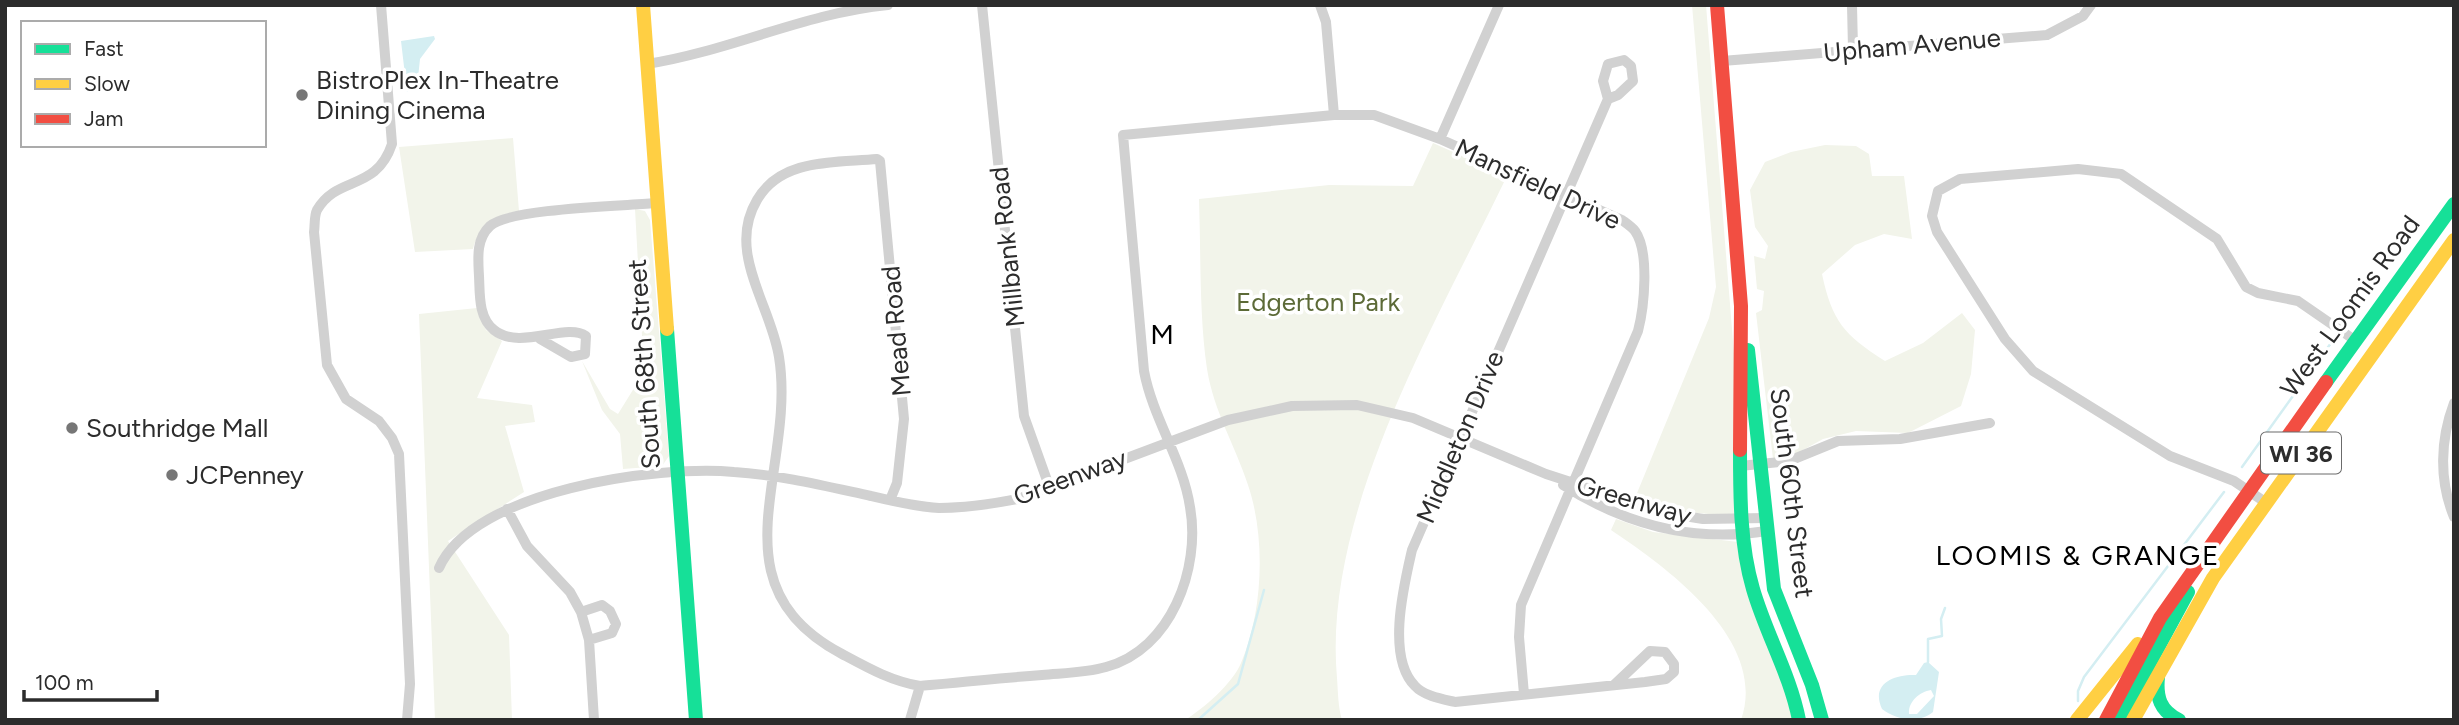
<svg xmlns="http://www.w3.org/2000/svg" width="2459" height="725" font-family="Figtree,sans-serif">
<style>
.green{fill:#f2f4ea}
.water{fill:#d4eef2;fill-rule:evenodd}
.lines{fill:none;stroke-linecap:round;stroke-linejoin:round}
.stream{stroke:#d4eef2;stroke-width:2.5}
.street{stroke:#d1d1d1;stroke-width:10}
.fast{stroke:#16e098;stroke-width:14}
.slow{stroke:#ffcf43;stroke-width:14}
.jam{stroke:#f24e42;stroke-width:14}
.poi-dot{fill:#767676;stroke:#fff;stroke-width:2.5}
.labels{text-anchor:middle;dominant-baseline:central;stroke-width:7;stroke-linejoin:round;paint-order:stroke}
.shield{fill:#fff;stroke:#6b6b6b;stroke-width:2}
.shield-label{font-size:24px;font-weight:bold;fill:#2c2c2c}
.street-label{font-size:26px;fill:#2c2c2c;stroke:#fff}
.poi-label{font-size:26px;fill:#2c2c2c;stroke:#fff;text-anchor:start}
.park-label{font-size:26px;fill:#5c6a37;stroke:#fff}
.neighbourhood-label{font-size:28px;letter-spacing:2px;fill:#000;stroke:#fff}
</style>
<rect width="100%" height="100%" fill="#fff"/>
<path class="green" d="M1692 5H1706L1736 379V514C1700 516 1668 510 1635 498L1709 318 1716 287Z
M513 138 519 211C497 214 478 227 473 249L415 252 399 147Z
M1433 143 1507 176C1437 322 1322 512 1337 678 1338 691 1338 707 1342 720H1185C1203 709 1233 683 1241 663 1263 612 1266 538 1248 485 1235 445 1214 412 1207 369 1199 314 1201 255 1199 199L1329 185 1413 186Z
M1825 145 1856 146 1869 154 1872 176H1904L1912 239 1884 234 1855 245 1822 274C1832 321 1844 335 1885 361L1923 343 1962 313 1975 330 1971 374 1961 406 1908 433 1856 431 1823 439 1794 455 1773 459 1756 313 1762 310 1764 291 1757 289 1754 256 1765 259 1768 246 1755 227 1750 190 1765 162 1791 152Z
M635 209 645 211 650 220 669 456 662 466 623 469 620 434 602 410 582 361 610 409 618 414 644 372Z
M477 308 486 330 502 341 477 398 532 405 535 422 505 426 524 492 448 541 509 635 512 720H435L419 314Z
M1616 519 1653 532 1738 542 1794 720H1741C1769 640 1666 567 1611 530Z"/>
<path class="water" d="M434 36 435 39 420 59 418 78 407 92 401 41Z
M1928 662 1939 672 1933 712C1919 724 1896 720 1882 709 1870 683 1895 674 1916 675L1924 663ZM1931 690 1934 696 1917 714H1909C1908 702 1919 692 1931 690Z"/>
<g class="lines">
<path class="stream" d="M2242 467 2331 343
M1928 662V639L1942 636 1941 619 1945 608
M2078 701V691L2084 677 2224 492
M1198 720 1238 684 1264 590"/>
<path class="street" d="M381 5 392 144C376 192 337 175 317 210 314 216 315 226 314 232L327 365 346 399 379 421 392 438 399 454 410 684 407 720
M982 5 1024 416 1049 486
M1320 5 1326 22 1334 115
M1852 5 1853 49
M1722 61 2047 35 2083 16 2091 5
M647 64C730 51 805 13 888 5
M1608 99 1603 81 1608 64 1624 60 1631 66 1633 81 1618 95 1608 99 1412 550C1404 585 1386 657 1415 686 1424 696 1442 699 1455 702L1645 682 1666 679 1674 672V664L1665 652 1650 651 1614 685
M1440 139 1499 5
M540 339 571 357 585 354 586 336C566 322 520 351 494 330 478 317 480 294 479 276 478 258 476 239 490 226 510 208 625 206 657 203
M2454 403C2440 440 2439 481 2454 517
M1740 466 1789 461 1838 441 1900 439 1990 423
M1563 485C1626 525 1693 543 1767 531
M890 500 897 483 904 419 880 161 877 159C835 163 781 158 757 200 726 252 771 305 779 357 797 470 710 584 842 654 868 668 891 681 920 686 961 682 1001 678 1042 675 1063 673 1085 673 1106 667 1171 650 1201 568 1190 507 1183 460 1153 419 1144 371L1123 135 1334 115H1374L1440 139 1622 220C1626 223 1632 227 1635 231 1650 252 1644 308 1638 331L1521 605 1519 637 1524 694
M2265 502 2234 481 2170 456 2033 371 2005 339 1937 232 1932 216 1938 191 1960 179 2078 169 2121 174 2217 239 2246 287 2258 293 2298 301 2356 341
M507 509 527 546 570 592 581 612 589 640 594 720
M439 568C473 490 658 465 734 472 781 475 825 486 871 496 892 501 917 507 939 508 965 508 992 504 1018 499L1228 420 1292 406 1357 405 1413 418 1546 474 1666 513 1703 519 1766 518
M581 612 602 605 610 611 616 624 612 633 589 640
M910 720 920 686"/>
<path class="fast" d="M667 329 696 720
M1748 350 1774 589 1812 685 1822 720
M2326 382 2454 204
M1740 450C1740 496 1740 545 1753 589 1766 634 1790 674 1799 720
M2158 677C2156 697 2160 711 2179 720
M2119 720 2188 592"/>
<path class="slow" d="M643 5 667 329
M2077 720 2138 644
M2133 720 2213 578 2454 240"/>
<path class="jam" d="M1717 5 1741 306 1740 450
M2106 720 2160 618 2326 382"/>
</g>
<g class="poi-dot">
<circle cx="302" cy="95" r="7"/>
<circle cx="72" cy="428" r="7"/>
<circle cx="172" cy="475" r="7"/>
</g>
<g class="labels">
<rect class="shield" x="2261" y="432.5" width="80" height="41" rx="5"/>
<g class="shield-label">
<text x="2301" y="453">WI 36</text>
</g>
<g class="street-label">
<text transform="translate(1912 45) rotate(-5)">Upham Avenue</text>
<text transform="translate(1538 184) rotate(25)">Mansfield Drive</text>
<text transform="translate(1007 247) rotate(-96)">Millbank Road</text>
<text transform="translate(2350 306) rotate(-54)">West Loomis Road</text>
<text transform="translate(896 331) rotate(-95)">Mead Road</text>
<text transform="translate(644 364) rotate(-94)">South 68th Street</text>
<text transform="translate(1460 437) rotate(-67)">Middleton Drive</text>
<text transform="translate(1070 477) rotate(-20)">Greenway</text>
<text transform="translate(1792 493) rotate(83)">South 60th Street</text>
<text transform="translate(1634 500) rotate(16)">Greenway</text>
</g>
<g class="poi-label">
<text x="316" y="80">BistroPlex In-Theatre<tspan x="316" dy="30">Dining Cinema</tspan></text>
<text x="86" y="428">Southridge Mall</text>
<text x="186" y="475">JCPenney</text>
</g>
<g class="park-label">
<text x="1318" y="302">Edgerton Park</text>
</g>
<g class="neighbourhood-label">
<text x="1163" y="334">M</text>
<text x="2078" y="555">LOOMIS &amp; GRANGE</text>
</g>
</g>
<rect width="2459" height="725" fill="none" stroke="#2c2c2c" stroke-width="14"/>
<rect x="21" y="21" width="245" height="126" fill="#ffffff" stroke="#ababab" stroke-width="2"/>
<rect x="35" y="44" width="35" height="10" fill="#16e098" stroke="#ababab" stroke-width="2"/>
<text x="84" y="56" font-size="21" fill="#2c2c2c">Fast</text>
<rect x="35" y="79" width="35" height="10" fill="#ffcf43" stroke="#ababab" stroke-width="2"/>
<text x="84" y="91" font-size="21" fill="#2c2c2c">Slow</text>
<rect x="35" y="114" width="35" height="10" fill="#f24e42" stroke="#ababab" stroke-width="2"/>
<text x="84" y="126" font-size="21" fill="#2c2c2c">Jam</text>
<path d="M24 690v10h133v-10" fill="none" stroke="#2c2c2c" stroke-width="3.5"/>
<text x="35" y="690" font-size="21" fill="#2c2c2c" stroke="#ffffff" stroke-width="5" paint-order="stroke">100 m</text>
</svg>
